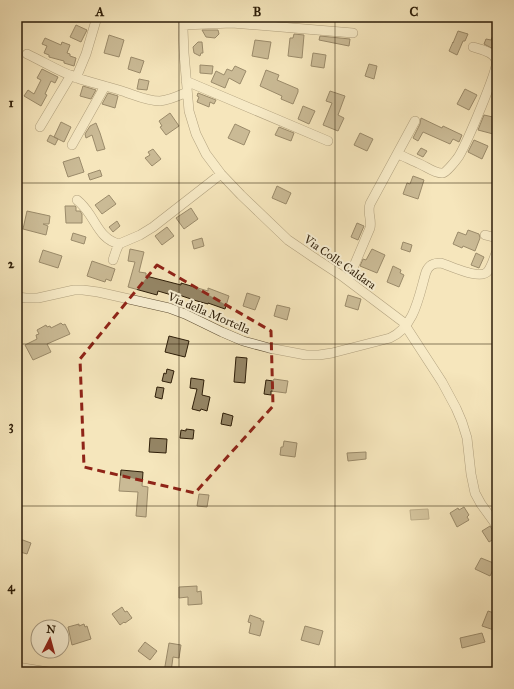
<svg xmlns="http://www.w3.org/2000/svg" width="514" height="689" font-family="'IM FELL Great Primer',serif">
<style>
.water{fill:#b1a27f;stroke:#7c6d4f}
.building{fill:#958666;stroke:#2d1d08}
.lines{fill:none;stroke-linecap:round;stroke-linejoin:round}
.minor-casing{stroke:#5f4f35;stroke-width:10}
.minor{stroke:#f8efd3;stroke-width:9}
.marked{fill:none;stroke:#8f2418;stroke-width:3;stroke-dasharray:8 5;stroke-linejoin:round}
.grid{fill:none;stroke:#2d1d08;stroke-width:1;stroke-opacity:0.55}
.labels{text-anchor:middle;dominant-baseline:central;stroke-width:4;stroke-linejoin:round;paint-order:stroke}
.street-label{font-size:12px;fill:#2d1d08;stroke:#f8efd3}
.neatline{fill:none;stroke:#2d1d08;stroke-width:1.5}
.grid-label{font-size:13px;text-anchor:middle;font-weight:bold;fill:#2d1d08}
</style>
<rect width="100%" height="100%" fill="#f5e6bc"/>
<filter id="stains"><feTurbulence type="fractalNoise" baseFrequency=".005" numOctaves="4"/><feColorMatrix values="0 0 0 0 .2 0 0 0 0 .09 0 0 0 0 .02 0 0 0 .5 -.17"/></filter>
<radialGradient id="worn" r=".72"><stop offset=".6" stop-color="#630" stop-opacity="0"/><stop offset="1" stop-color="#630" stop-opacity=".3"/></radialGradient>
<path class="water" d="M428 509 429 519 411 520 410 510Z"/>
<path class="building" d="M76 25 87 30 81 42 70 37Z
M202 30H218L219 34 215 38 206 37Z
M458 31 468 34 465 41H463L457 55 449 51 453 42V43Z
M294 34 304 35 302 58 288 56 290 38H293Z
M109 35 124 40 119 57 104 53Z
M320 36 350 39 349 46 319 40Z
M493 36 497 38V51L484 44 486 39 491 40Z
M45 38 61 45 62 42 70 45 67 53 70 54V56L76 58 74 66 64 63V61L49 57V55L44 53 47 46 42 44Z
M255 40 271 42 268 59 252 56Z
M198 42H202L203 53H201L200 56 194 53 193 47Z
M313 53 326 55 324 68 311 66Z
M131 57 144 61 140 73 128 69Z
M369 64 377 66 374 79 365 76Z
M200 65 213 66 212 74 200 73Z
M235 66 246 71 240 84 229 78 225 88 211 82 216 71 224 75 227 69 232 71Z
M42 69 58 77 55 83 51 81 45 94 47 95 41 106 24 96 28 90 34 94 41 80 37 78Z
M266 70 279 75 277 80 298 89V92L293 104 281 99 282 96 260 86Z
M139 79 149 81 147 90 137 89Z
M83 86 96 90 91 99 80 96Z
M465 89 477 95 469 110 457 104Z
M330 91 345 96 338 115 344 118 338 131 323 125 332 103 326 101Z
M108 93 118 96 115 108 102 104Z
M198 93 216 100 214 104 210 102 209 107 197 102 199 97 197 96Z
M303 106 315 111 309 124 298 119Z
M170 113 179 126 166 135 160 127 162 126 159 121Z
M484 115 497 118V135L478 130Z
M421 118 442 128 443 126 462 135 459 142 453 139 450 144 423 132 418 141 413 138 420 124Z
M61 122 71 127 64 142 54 137Z
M96 123 100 133 105 149 97 151 92 135 86 138 85 134 90 126Z
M235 124 250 131 244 145 228 138Z
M279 127 294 133 291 141 275 135Z
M360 133 373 139 367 151 354 145Z
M50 135 58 139 55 145 47 141Z
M474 140 488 146 482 159 468 152Z
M421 148 427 151 423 157 417 154Z
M153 149 161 159 152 166 145 158 150 155 148 152Z
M79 157 84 172 68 177 63 162Z
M100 170 102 176 90 180 88 174Z
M413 176 424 180 418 199 403 194 407 183 410 184Z
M277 186 291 193 286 204 272 198Z
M109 195 116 204 102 214 95 205Z
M65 206H75L76 207V211H80L82 214V223H66Z
M191 208 198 219 184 229 176 218Z
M27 211 50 216 49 224H43L48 226 46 235 23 229Z
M117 221 120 226 113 232 109 227Z
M357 223 364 226 358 240 351 237Z
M167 227 174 236 162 245 155 236Z
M468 230 479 234 480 238 475 251 463 246 462 248 453 244 458 232 466 235Z
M73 233 86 237 84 244 71 240Z
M202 238 204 246 194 249 192 241Z
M403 242 412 245 410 252 401 249Z
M130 249 144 252 139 272 146 273V276L181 285V283L208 291V288L229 296 225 309 208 303V304L197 301 176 294 175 296 158 291 157 295 128 287 135 262 128 261Z
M372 249 385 255 377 273 360 266 363 259 366 260Z
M43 250 62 256 58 268 39 262Z
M476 253 484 257 479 268 471 265Z
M92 261 115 269 111 281 106 279 105 282 87 276Z
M393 266 401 270 400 273 404 275 399 287 387 282Z
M247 293 260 297 255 310 243 306Z
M348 295 361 299 358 310 345 306Z
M277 305 290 308 287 320 274 316Z
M61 323 63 325 65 324 70 334 47 344 51 352 33 360 25 345 37 339 36 335 39 334 37 330 46 325 47 327 50 326 51 328Z
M169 336 189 341 185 357 165 352Z
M236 357 247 358 245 383 234 382Z
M167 369 174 371 171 383 162 381 164 373 166 374Z
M191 378 204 380 202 395 210 397 207 411 201 409 200 411 192 409 197 389 190 388Z
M274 379 288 381 286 393 271 391V395L264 394 266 380 273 381Z
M157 387 164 388 162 399 155 397Z
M223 413 233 416 231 426 221 424Z
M186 429 194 430 193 439 180 438 181 430 186 431Z
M150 438 167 439 166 453 149 452Z
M284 441 297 443 295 457 280 455 281 447H283Z
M366 452V459L348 461 347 453Z
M121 470 143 472 142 486 148 487 146 517 136 516 138 492 119 491Z
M199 494 209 495 207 507 197 506Z
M464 507 469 515 467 517 469 520 457 527 450 513 458 508 459 510Z
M490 526 497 537 489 542 482 531Z
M20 539 31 543 27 554 17 551Z
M481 558 496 564 490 576 475 569Z
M197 586V592L201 591 202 604 188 605V597L179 598V587Z
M122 607 125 612 127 611 132 618 125 623 124 622 120 625 112 614Z
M488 611 497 614V631L482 626Z
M250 615 261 619V621H264L260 636 249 633 251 623 248 622Z
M79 624V626L84 624 85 627 87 626 91 639 72 645 68 627Z
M305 626 323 631 319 645 301 640Z
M482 633 485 642 462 648 460 638Z
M145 642 157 651 150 660 138 651Z
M169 643 181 645 179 658 173 657 171 672H164Z"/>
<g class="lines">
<g class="minor-casing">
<path id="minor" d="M184 17 183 29 184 53 189 111 196 134 206 154 221 174 241 195 288 240 313 257 342 276 403 322 442 382 456 408 462 422 467 438 471 474 475 493 481 504 497 526
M232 23 353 33
M183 25 232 23 233 18
M27 54C44 62 60 72 77 78 92 83 107 86 122 91 135 95 146 101 160 101 170 100 178 96 187 92
M76 78 86 54 97 17
M186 81 328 141
M40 127 71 75
M72 145 105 86
M398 154C405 157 413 161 420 164 427 167 435 174 443 173 446 173 457 159 459 156 466 144 499 69 496 60 494 52 480 49 473 47
M77 200C82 204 86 209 90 215 98 227 103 240 119 244
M485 235 497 238
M113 260 116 251 119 244 140 235 153 227 221 174
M348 280 370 228C372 219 367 213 370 204L415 121
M17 297 26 298H38L74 290H83L98 292 169 308 185 314 222 332 243 341 269 348 306 355H319L332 353 390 338C415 327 419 295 426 272 429 265 433 263 441 263 451 266 481 281 488 271 492 266 494 257 497 251
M17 667 48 672"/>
</g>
<use href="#minor" class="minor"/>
</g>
<path d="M0 0H514V689H0ZM157 265 271 331 273 406 195 493 84 467 80 359Z" fill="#f5e6bc" fill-opacity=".55" fill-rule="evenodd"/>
<path class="marked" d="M157 265 271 331 273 406 195 493 84 467 80 359Z"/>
<path class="grid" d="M179 17V672M335 17V672M17 183H497M17 344H497M17 506H497"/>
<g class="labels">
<g class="street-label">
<text transform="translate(340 262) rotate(35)">Via Colle Caldara</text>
<text transform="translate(209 313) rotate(23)">Via della Mortella</text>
</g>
</g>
<rect width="514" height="689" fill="none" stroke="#f5e6bc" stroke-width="44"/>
<g transform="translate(50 639) rotate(6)"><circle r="19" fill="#f8efd3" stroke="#a79b82"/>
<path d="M0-3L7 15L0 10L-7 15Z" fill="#8f2418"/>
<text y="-6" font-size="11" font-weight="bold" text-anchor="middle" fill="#2d1d08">N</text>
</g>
<rect x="22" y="22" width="470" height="645" class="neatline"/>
<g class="grid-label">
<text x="100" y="16">A</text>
<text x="257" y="16">B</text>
<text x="414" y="16">C</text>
<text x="11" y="107">1</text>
<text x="11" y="268">2</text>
<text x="11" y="430">3</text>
<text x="11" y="591">4</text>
</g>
<rect width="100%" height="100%" filter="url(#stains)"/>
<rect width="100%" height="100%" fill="url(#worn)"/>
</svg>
